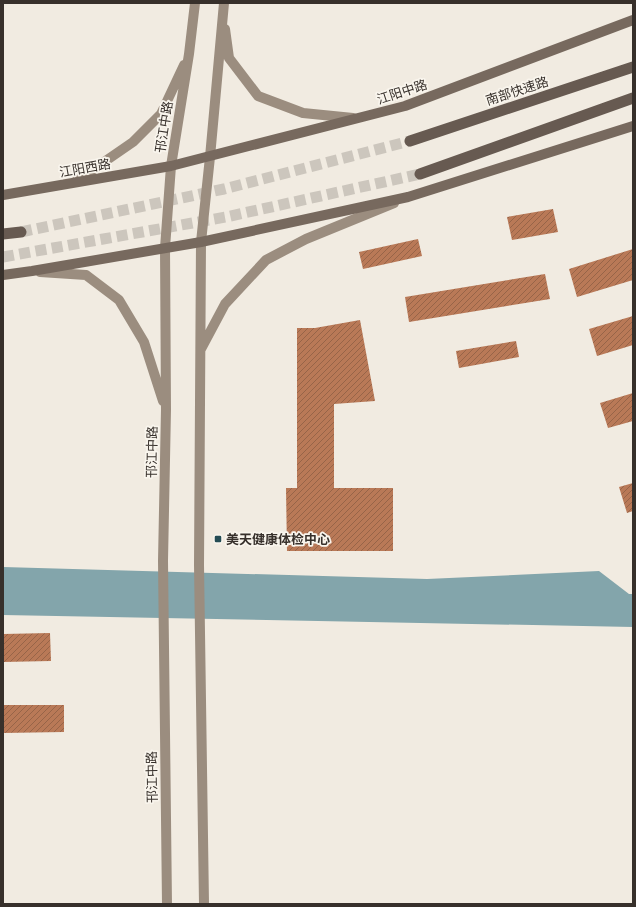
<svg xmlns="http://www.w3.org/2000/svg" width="636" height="907" font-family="'DM Sans','Noto Sans SC',sans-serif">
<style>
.water{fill:#83a5ab}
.building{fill:url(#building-hatch)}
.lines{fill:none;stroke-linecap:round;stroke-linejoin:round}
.trunk-tunnel{stroke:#ccc6bd;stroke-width:11;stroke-dasharray:11 5.5;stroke-linecap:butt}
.secondary{stroke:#9b8d7f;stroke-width:10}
.primary{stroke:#77695e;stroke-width:10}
.trunk{stroke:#675a51;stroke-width:11}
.poi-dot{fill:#254c54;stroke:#f9f5ed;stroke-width:1.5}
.labels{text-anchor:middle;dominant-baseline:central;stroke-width:3.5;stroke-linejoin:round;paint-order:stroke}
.street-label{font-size:13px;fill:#37302b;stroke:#f9f5ed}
.poi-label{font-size:13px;font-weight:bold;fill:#37302b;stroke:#f9f5ed;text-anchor:start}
</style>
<defs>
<pattern id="building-hatch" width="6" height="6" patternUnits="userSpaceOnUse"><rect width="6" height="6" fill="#b97957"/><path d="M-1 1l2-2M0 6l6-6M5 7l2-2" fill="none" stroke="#976448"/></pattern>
</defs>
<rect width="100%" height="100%" fill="#f1ebe1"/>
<path class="water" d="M3 567 427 579 599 571 629 594H633V627L3 615Z"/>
<path class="building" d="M553 209 558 232 512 240 507 217Z
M418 239 422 256 363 269 359 252Z
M633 249V280L577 297 569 269Z
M545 274 550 299 409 322 405 297Z
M633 316V345L597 356 589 329Z
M360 320 375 401 334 404V488H393V551H287L286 488H297V328H315Z
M516 341 519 357 459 368 456 351Z
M633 393V421L608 428 600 403Z
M633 483V511L627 513 619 487Z
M50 633 51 661 3 662V634Z
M3 705H64V732L3 733Z"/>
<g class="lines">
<path class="trunk-tunnel" d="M21 232 224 189 410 141
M3 257 226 217 420 174"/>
<path class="secondary" d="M225 29 229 58 258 96 303 113 353 118
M75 182 133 142 161 114 184 65
M40 272 86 275 119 300 144 342 163 401
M201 349 225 304 266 260 306 239 394 203
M167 904 163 561 166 409 165 248 171 166 189 54 195 3
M204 904 199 565 201 242 210 157 224 3"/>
<path class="primary" d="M3 195 171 166 405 106 633 20
M3 275 32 271 201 242 408 197 633 126"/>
<path class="trunk" d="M410 141 633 67
M420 174 633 98
M3 234 21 232"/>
</g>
<rect class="poi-dot" x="214" y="535" width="8" height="8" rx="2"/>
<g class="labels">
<g class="street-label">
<text transform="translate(517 91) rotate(-18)">南部快速路</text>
<text transform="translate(402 92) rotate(-18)">江阳中路</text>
<text transform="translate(164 127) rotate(-81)">邗江中路</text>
<text transform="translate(85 168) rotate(-10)">江阳西路</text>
<text transform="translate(152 452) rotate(-89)">邗江中路</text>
<text transform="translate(152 777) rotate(-91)">邗江中路</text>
</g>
<g class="poi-label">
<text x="226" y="539">美天健康体检中心</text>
</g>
</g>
<rect width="636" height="907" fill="none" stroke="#37302b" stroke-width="8"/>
</svg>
